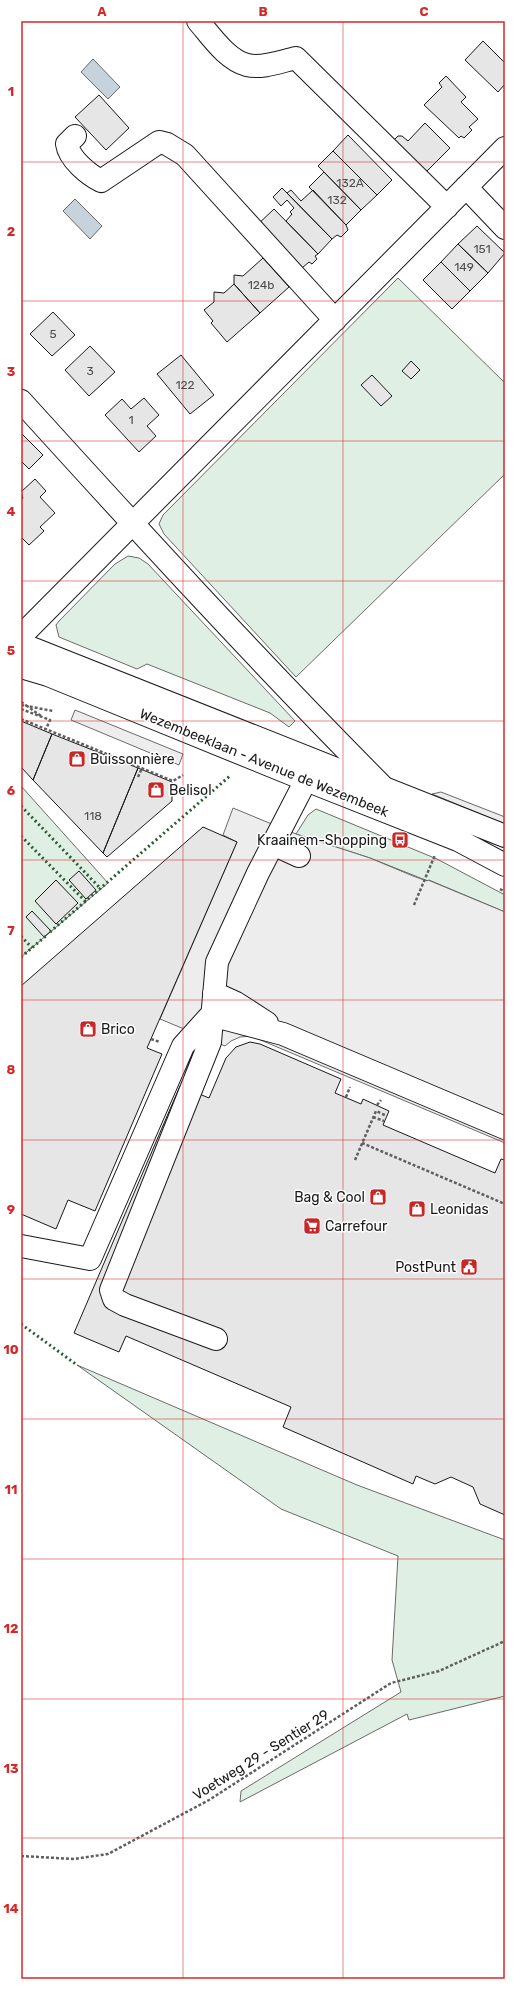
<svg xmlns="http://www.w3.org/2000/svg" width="526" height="2000" font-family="Rubik,sans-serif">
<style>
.green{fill:#e0efe3;stroke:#6a6a6a}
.parking{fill:#ededed;stroke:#6a6a6a}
.water{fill:#c6d2dc;stroke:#6a6a6a}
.building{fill:#e6e6e6;stroke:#1a1a1a}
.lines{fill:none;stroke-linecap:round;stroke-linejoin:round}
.minor-casing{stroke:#1a1a1a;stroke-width:24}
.major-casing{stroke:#1a1a1a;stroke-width:24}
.path{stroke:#5f5f5f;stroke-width:2.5;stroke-dasharray:3 2;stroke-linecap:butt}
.minor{stroke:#fff;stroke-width:22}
.major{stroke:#fff;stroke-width:22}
.hedge{stroke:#2b5a34;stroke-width:3;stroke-dasharray:2 3;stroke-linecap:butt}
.grid{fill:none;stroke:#d62828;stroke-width:1;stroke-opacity:0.55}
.labels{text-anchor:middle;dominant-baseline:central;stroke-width:3;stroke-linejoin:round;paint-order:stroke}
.number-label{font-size:12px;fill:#4d4d4d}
.poi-label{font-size:14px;fill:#1a1a1a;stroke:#fff;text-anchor:start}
.street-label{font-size:14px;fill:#1a1a1a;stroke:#fff}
.neatline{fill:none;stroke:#d62828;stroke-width:1.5}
.grid-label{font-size:13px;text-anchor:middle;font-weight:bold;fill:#d62828}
</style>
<rect width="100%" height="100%" fill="#fff"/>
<path class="green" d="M398 278 505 383V474L296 677 164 534 159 524 163 515Z
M128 556 139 558 148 564 295 721 289 727 270 713 147 664 137 669 59 637 56 625 59 621 115 564Z
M21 786 108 883 21 957Z
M316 809 437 859 505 895V912L429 880 428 881 370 858 296 834 308 815Z
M77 1365 357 1485 505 1540V1696L409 1720 407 1714 240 1802 241 1791 401 1692 392 1660 398 1556 281 1509Z"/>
<path class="parking" d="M75 710 183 754 179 765 71 720Z
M441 792 505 817V824L432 794Z
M233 808 296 834 370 858 413 876 427 881 428 880 505 912V1143L251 1036 240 1037 231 1041 225 1046 160 1019 237 842 223 835Z"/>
<path class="water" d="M93 59 120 87 108 99 81 72Z
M75 199 102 226 90 239 63 211Z"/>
<path class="building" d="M483 41 505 63V84L498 92 465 60Z
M446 76 466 97 461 102 478 119 469 127 472 130 464 138 461 136 459 138 424 105 442 87 439 83Z
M99 95 129 128 106 150 75 117Z
M425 123 450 148 422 176 390 144 398 136H402L408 141Z
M348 135 392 180 377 195 333 151Z
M333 151 377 195 361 210 318 166Z
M324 172 361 210 346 225 309 187Z
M282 188 332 239 318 254 286 221 292 214 290 212 294 208 287 200 281 206 273 197Z
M291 190 301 201 313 190 346 225 348 230 341 237 337 235 332 239 287 193Z
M274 209 318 254 315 256 317 259 312 264 309 262 302 268 255 227Z
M477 226 505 253 488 273 458 244Z
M458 244 488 273 470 291 441 262Z
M263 258 289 287 260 313 234 284V275L243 276Z
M441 262 470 291 452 309 423 280Z
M234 284 260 313 227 342 211 323 213 321 204 310 214 302V292L224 293Z
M53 312 75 335 52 356 30 334Z
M90 346 115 372 89 396 65 370Z
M181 355 214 395 190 414 157 374Z
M411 361 420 370 411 379 402 371Z
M372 375 392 396 381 406 361 385Z
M144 398 159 415 147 426 156 436 139 452 105 415 122 399 131 409Z
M21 433 43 455 29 469 21 461Z
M35 479 46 491 40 497 55 513 40 527 44 531 29 545 21 537V500L23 498 21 492Z
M21 721 52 734 33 780 21 767Z
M52 734 138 768 103 853 33 780Z
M138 768 172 782V801L107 857 103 853Z
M203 827 237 842 147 1048 162 1054 95 1211 68 1200 56 1229 21 1214V986Z
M79 871 96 890 86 899 69 880Z
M56 880 78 903 56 924 35 901Z
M32 911 51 931 44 937 26 917Z
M250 1042 260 1044 341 1079 335 1093 361 1104 363 1099 389 1111 383 1125 495 1173 501 1159 505 1160V1515L480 1504 473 1487 451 1477 435 1484 416 1476 413 1484 283 1427 291 1407 126 1336 119 1352 74 1333 180 1086 209 1098 226 1058 236 1047Z"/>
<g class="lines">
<g class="minor-casing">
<path id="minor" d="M198 21C211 36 227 60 247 65 262 69 282 61 296 58L447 207
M75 136 67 144C69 159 89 175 101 181L159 142 167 144 185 155 335 320
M466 187 505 228
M21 401C139 531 257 660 381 785
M21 636 505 148
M273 844 299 856
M214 993 236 1003 267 1023
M211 1015 283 1034 505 1128
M21 1246 90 1259 183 1046 211 1015
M216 1339 125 1305 114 1299 111 1290 210 1042 217 962 258 873 306 780"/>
</g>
<g class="major-casing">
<path id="major" d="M21 644 505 836
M21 667 48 675 306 780 458 840 505 865"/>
</g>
<path class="path" d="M21 702 27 706 53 711
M21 705 27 706 41 716
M21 709 50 720 46 729
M21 719 173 781 183 775
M138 777 142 768
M500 889 505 892
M414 905 435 855
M151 1039 160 1042
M346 1097 350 1087
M377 1105 381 1100
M373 1117 384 1121
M362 1143 505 1204
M355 1160 376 1111 387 1116
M21 1856 74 1859 108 1854 209 1800 391 1683 439 1671 505 1641"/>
<use href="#minor" class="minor"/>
<use href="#major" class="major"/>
<path class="hedge" d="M21 806 101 889
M21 836 86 902
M50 932 231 775
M21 936 32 948
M21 957 46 936
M21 1324 77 1365"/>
</g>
<path class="grid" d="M183 21V1979M343 21V1979M21 162H505M21 301H505M21 441H505M21 581H505M21 721H505M21 860H505M21 1000H505M21 1140H505M21 1279H505M21 1419H505M21 1559H505M21 1699H505M21 1838H505"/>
<defs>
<g id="shop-square" transform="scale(0.9)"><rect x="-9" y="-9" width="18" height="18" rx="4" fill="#c62828" stroke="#fff"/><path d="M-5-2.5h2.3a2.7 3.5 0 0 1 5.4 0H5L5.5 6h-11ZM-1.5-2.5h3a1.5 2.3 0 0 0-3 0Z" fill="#fff"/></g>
<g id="bus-square" transform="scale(0.9)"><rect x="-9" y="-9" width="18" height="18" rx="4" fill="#c62828" stroke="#fff"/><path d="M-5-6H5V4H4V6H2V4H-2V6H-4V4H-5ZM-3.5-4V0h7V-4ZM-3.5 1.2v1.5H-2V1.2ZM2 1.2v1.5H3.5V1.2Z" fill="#fff"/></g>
<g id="supermarket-square" transform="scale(0.9)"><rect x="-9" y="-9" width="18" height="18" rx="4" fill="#c62828" stroke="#fff"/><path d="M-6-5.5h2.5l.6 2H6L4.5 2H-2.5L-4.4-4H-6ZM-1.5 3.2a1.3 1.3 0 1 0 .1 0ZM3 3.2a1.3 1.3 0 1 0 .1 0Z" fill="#fff"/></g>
<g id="civic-square" transform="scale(0.9)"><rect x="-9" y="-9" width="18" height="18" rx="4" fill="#c62828" stroke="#fff"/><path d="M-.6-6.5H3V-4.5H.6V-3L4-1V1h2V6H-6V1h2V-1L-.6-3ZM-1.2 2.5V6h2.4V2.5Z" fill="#fff"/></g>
</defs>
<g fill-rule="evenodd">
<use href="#shop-square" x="77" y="759"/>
<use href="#shop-square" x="156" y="790"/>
<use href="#bus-square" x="400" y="840"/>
<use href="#shop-square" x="88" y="1029"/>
<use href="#shop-square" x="378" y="1197"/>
<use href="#shop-square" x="417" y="1209"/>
<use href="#supermarket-square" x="312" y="1226"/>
<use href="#civic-square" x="469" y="1267"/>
</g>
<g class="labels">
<g class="number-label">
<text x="350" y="183">132A</text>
<text x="337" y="200">132</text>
<text x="482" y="249">151</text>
<text x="464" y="267">149</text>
<text x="261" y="285">124b</text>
<text x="53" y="334">5</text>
<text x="90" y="371">3</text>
<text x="185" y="385">122</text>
<text x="131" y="420">1</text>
<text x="93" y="816">118</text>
</g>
<g class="poi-label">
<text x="90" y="759">Buissonnière</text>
<text x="169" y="790">Belisol</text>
<text x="387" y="840" text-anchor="end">Kraainem-Shopping</text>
<text x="101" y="1029">Brico</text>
<text x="365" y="1197" text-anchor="end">Bag &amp; Cool</text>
<text x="430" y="1209">Leonidas</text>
<text x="325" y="1226">Carrefour</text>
<text x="456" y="1267" text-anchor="end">PostPunt</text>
</g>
<g class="street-label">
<text transform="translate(264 763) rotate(22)">Wezembeeklaan - Avenue de Wezembeek</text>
<text transform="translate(261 1755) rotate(-32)">Voetweg 29 - Sentier 29</text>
</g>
</g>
<rect width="526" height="2000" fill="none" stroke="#ffffff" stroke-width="44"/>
<rect x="22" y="22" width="482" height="1956" class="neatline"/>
<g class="grid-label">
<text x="102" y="16">A</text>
<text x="263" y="16">B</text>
<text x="424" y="16">C</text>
<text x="11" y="96">1</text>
<text x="11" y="236">2</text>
<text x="11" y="376">3</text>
<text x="11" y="516">4</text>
<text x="11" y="655">5</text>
<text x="11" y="795">6</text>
<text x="11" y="935">7</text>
<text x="11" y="1074">8</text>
<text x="11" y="1214">9</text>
<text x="11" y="1354">10</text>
<text x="11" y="1494">11</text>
<text x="11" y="1633">12</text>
<text x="11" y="1773">13</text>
<text x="11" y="1913">14</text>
</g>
</svg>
